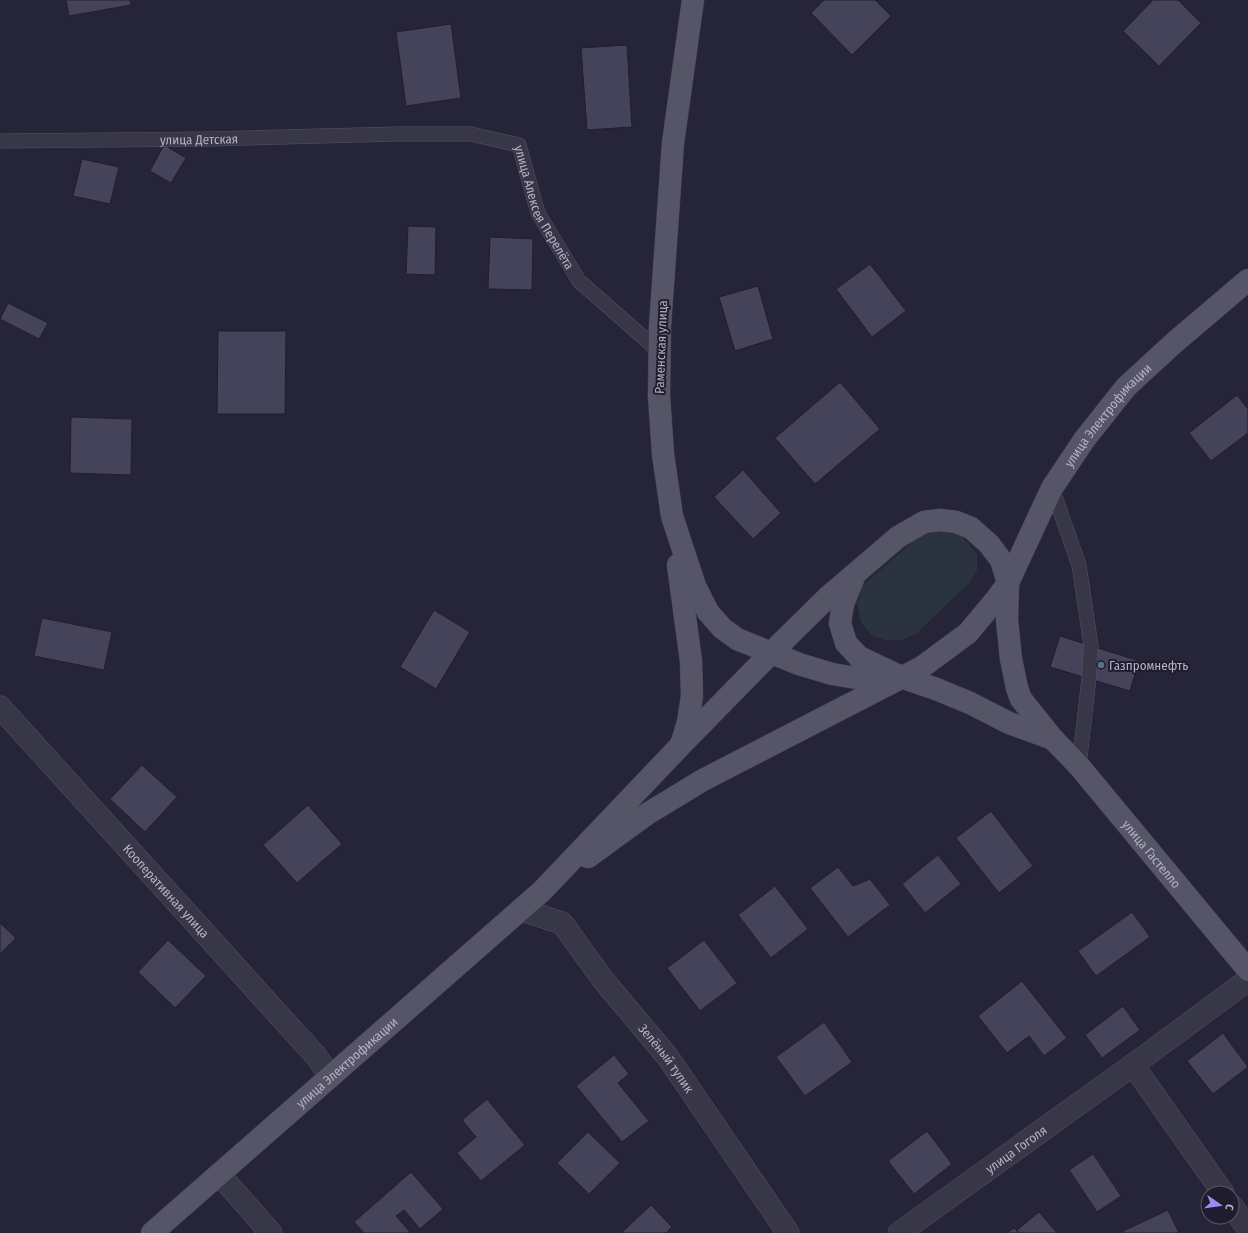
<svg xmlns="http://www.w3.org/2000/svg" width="1248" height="1233" font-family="'Fira Sans Condensed',sans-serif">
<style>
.green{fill:#2a333e}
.building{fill:#454359;stroke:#201e2f}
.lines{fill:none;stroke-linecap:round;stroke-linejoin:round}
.lane-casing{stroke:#545263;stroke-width:15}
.street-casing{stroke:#545263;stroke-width:23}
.primary-casing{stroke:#424051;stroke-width:23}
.lane{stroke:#383748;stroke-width:14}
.street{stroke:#383748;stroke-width:22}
.primary{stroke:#565568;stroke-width:22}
.service-dot{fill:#5c6f8a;stroke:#1e1c2d;stroke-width:1.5}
.labels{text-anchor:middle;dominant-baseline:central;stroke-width:4;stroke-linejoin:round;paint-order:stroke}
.street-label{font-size:13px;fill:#b4b2c4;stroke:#1e1c2d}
.poi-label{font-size:13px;fill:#b4b2c4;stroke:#1e1c2d;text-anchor:start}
</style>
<rect width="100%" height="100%" fill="#252438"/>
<path class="green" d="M942 530 959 534 969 544 977 555V570L970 582 916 634 902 640H885L871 635 861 622 857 604 863 585 924 532Z"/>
<path class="building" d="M66 0H130L131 5 69 16Z
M824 0H875L891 16 852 55 811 13Z
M1153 0H1178L1201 23 1159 66 1123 31Z
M451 24 461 98 406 106 396 32Z
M627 45 632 127 587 130 581 48Z
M164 145 186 158 171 183 150 171Z
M82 159 119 167 110 204 73 196Z
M408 226 436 227 435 275 406 274Z
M490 237 533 239 532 290 488 289Z
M870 264 906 311 872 337 836 289Z
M758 286 773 339 735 351 719 297Z
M8 303 48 323 39 339 0 319Z
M218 331H286L285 414H217Z
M840 382 880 429 815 484 775 438Z
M1237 395 1248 409V433L1211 461 1189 433Z
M71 417 132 419 131 475 70 473Z
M743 470 781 513 753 539 714 497Z
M434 610 470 632 436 689 400 667Z
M42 618 112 632 104 670 34 656Z
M1060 636 1139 661 1130 691 1050 667Z
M142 765 177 797 145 832 110 799Z
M308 805 342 844 297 883 263 845Z
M991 811 1033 866 999 893 956 838Z
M938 855 961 884 925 913 902 884Z
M838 867 853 886 870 879 890 905 848 937 810 888Z
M775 886 808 929 771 958 738 915Z
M1132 912 1150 937 1096 976 1078 951Z
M0 923 16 938 0 954Z
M168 940 206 976 175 1008 138 972Z
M704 940 737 983 700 1011 667 968Z
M1022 981 1067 1038 1044 1056 1029 1036 1007 1053 978 1016Z
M1123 1006 1140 1030 1102 1058 1085 1035Z
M824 1022 852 1062 805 1096 776 1057Z
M1223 1033 1248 1067 1213 1094 1187 1061Z
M614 1055 629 1074 618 1083 649 1121 622 1142 576 1086Z
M487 1099 525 1145 481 1181 457 1153 476 1137 462 1120Z
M927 1131 952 1164 914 1194 888 1161Z
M588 1132 620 1163 589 1194 557 1163Z
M1093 1154 1121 1196 1097 1212 1069 1170Z
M411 1172 443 1209 420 1229 404 1210 396 1216 411 1233H364L354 1222Z
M651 1205 672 1227 666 1233H621Z
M1168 1210 1179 1233H1119Z
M1039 1212 1057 1233H1019L1017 1230Z
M1014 1228 1019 1233H1007Z"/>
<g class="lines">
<g class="lane-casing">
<g id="lane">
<path id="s1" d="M0 141 210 139 398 134H471L519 145 538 213 579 281 660 352"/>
<path d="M1052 488 1079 565 1091 646 1089 678 1079 766"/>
</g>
</g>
<g class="street-casing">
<g id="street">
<path id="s2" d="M0 707 316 1056 330 1076"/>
<path id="s3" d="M522 910 562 923 604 981 667 1056 788 1233"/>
<path d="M1133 1065 1223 1193"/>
<path d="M219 1174 271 1233"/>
<path d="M1232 1206 1248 1229"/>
<path id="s4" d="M899 1233 1133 1065 1248 980"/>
</g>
</g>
<g class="primary-casing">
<g id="primary">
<path d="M693 0 673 143 660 326 659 396 663 454 672 516 695 586 708 612 722 628 737 639 799 664 832 674 863 679 895 677"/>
<path d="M678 565 691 661 692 696 688 722 682 742"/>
<path d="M854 577 843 604 840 623 846 643 859 657 901 677 936 689 970 703 1009 723 1053 739"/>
<path id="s5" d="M588 857 647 814 703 780 922 667 968 633 998 597 1008 583 1052 488 1084 440 1126 387 1175 342 1248 280"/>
<path id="s6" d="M152 1233 542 891 681 745 771 653 829 596 898 537 924 522 940 520 956 522 971 528 989 544 1001 560 1008 583 1007 620 1011 659 1017 688 1021 699 1053 739 1079 766 1248 970"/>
</g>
</g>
<use href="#lane" class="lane"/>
<use href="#street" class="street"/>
<use href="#primary" class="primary"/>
</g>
<circle class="service-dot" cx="1101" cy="665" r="4"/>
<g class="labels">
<g class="street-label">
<text stroke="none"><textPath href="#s1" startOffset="199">улица Детская</textPath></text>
<text stroke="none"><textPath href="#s1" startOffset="588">улица Алексея Перелёта</textPath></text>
<text transform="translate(661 347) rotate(-88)">Раменская улица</text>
<text stroke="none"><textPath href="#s5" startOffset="703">улица Электрофикации</textPath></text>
<text stroke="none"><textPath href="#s6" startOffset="1488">улица Гастелло</textPath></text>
<text stroke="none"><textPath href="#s2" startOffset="248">Кооперативная улица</textPath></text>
<text stroke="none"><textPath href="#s3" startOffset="213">Зелёный тупик</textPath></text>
<text stroke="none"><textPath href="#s6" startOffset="259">улица Электрофикации</textPath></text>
<text stroke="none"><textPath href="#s4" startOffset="144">улица Гоголя</textPath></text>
</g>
<g class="poi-label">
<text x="1109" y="665">Газпромнефть</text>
</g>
</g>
<g transform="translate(1220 1205) rotate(103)"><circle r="19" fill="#1e1c2d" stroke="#5a5869"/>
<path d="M0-3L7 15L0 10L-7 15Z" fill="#988eee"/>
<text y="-6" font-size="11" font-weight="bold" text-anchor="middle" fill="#b4b2c4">С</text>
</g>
</svg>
